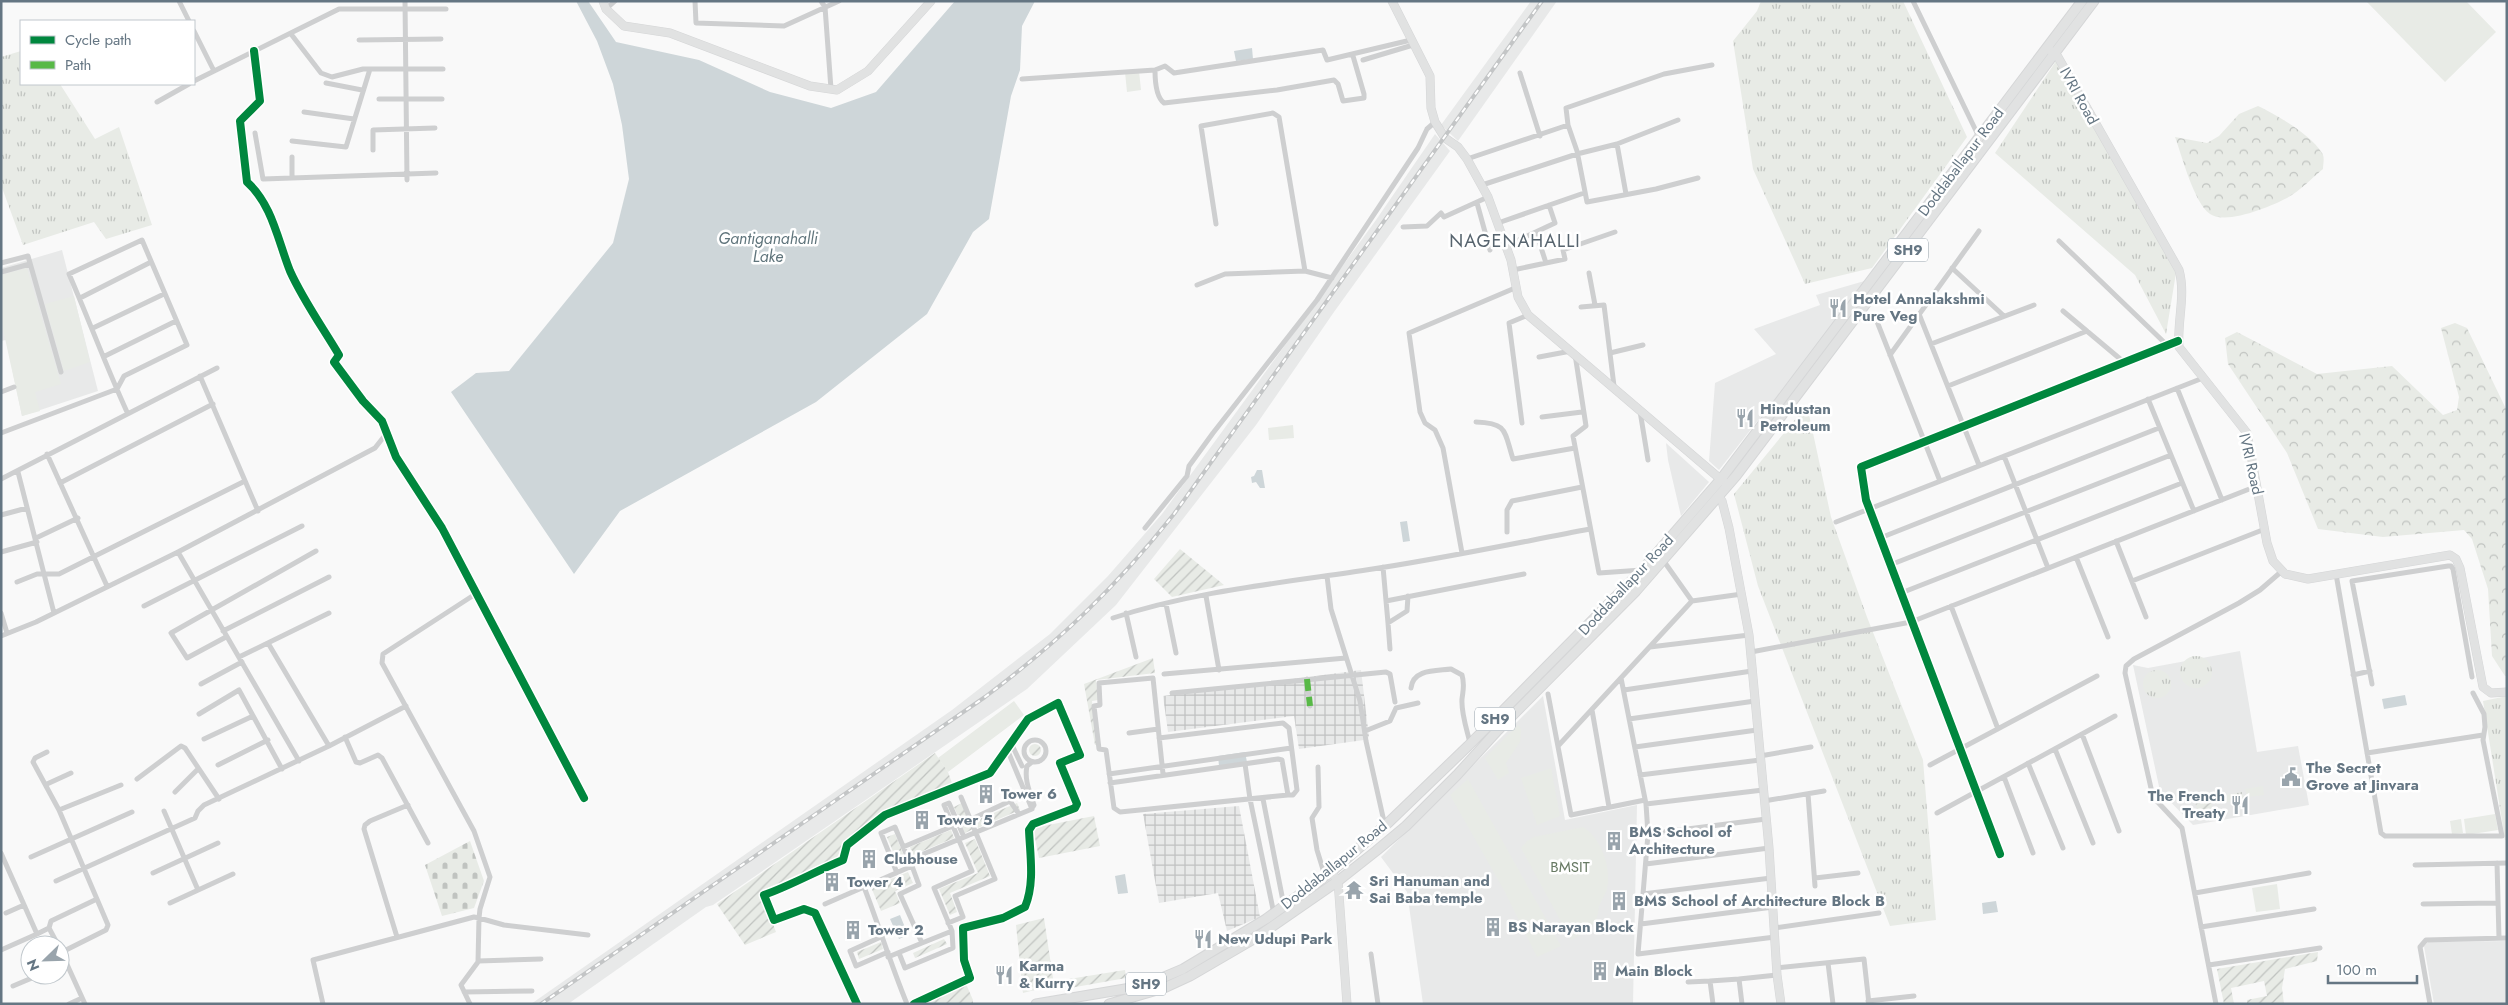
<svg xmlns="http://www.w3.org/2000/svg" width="2508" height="1005" font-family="Jost,sans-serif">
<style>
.built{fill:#e8e9e9}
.industrial{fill:url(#industrial-grid)}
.grass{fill:url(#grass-tufts)}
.forest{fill:url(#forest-crowns)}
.cemetery{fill:url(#cemetery-stones)}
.park{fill:#e8ebe6}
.garden{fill:url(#garden-furrows)}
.water{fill:#ced6d9}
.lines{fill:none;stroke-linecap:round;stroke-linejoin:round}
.secondary-casing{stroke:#d5d6d7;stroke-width:9}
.primary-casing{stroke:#d5d6d7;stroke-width:11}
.street{stroke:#cecfd0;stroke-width:5}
.secondary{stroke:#e1e2e2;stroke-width:8}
.primary{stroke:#e1e2e2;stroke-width:9}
.rail-casing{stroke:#c3c5c6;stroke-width:4}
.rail{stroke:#fff;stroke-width:2;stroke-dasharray:5.5;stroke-linecap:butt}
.quiet{stroke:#58b947;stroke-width:6;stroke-dasharray:12 6;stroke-linecap:butt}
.cycleway-casing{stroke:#fff;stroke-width:11}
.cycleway{stroke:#00873e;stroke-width:8}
.labels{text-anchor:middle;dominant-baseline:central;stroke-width:5;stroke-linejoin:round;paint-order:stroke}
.shield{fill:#fff;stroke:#939fa8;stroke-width:1}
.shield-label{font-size:14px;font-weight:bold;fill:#657683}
.street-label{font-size:15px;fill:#657683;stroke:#fff}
.poi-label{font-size:15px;font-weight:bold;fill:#657683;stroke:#fff;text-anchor:start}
.park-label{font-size:15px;fill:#687a64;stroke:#fff}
.water-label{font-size:16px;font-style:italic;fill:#60757c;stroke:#fff}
.quarter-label{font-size:18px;letter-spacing:1px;fill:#57646e;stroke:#fff}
</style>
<defs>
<pattern id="industrial-grid" width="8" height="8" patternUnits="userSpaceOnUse" patternTransform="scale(1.25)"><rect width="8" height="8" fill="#e8e9e9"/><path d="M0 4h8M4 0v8" fill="none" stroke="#c0c1c2"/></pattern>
<pattern id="grass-tufts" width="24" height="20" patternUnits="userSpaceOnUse" patternTransform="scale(1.25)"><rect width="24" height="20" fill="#e8ebe6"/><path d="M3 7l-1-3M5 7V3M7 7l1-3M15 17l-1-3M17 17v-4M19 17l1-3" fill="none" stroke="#c0c3c0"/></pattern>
<pattern id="forest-crowns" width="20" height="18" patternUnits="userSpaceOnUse" patternTransform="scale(1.25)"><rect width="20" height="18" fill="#e8ebe6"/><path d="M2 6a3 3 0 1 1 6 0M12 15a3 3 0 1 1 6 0" fill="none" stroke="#c0c3c0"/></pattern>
<pattern id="cemetery-stones" width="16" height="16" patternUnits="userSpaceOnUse" patternTransform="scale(1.25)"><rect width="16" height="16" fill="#e8ebe6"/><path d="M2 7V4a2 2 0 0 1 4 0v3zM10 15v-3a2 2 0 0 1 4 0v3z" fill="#c0c3c0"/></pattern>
<pattern id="garden-furrows" width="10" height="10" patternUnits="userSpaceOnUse" patternTransform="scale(1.25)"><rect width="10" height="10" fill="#e8ebe6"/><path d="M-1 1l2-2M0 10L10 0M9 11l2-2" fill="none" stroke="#c0c3c0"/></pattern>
</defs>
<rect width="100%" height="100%" fill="#f9f9f9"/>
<path class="built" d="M1531 1H1557L1458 141 1441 125Z
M1435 134 1450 151 1334 312 1256 425 1116 605 1027 689 713 905 706 907 568 1004H531L952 710 1050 634 1108 576 1162 514 1376 220Z
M62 250 98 391 22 416 6 340 1 341V268Z
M1868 280 1719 470 1709 461 1715 383 1776 354 1754 329 1820 305 1816 295Z
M1666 443 1709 482 1681 516 1668 460Z
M2240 651 2257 752 2298 746 2309 805 2193 825 2160 791 2133 665 2148 668Z
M1543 696 1565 820 1637 805 1633 1004H1423L1407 892 1381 857Z
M2507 941V1004H2434L2424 946 2428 942Z"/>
<path class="industrial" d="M1361 670 1369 737 1364 740 1299 749 1294 716 1168 732 1163 696Z
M1239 806 1260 917 1227 931 1218 893 1159 903 1143 814Z"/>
<path class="grass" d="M1761 1H1903L1967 137 1872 268 1805 284 1753 169 1733 41 1757 11Z
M21 51V84H60L95 139 119 127 152 225 106 239 94 222 23 245 1 185V57Z
M2056 61 2176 273 2166 334 2135 275 1995 153Z
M1807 405 1831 517 1867 617 1923 760 1936 920 1890 926 1758 586 1734 494Z
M2180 672a16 16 0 1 1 32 0a16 16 0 1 1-32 0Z
M2143 684a14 14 0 1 1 28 0a14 14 0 1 1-28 0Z
M2507 696V840H2505L2483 701Z
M2263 786 2264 795 2247 797 2245 789Z
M2242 792 2244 799 2227 802 2226 795Z"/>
<path class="forest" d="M2258 106C2277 115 2311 135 2322 153 2325 157 2323 164 2323 169 2312 178 2300 191 2287 198 2270 207 2226 225 2210 214 2194 203 2182 156 2175 137L2207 143 2219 136 2239 114Z
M2455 323 2467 328 2507 411V676H2505L2492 656 2488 589 2472 539 2464 530 2383 537 2318 529 2287 453 2228 364 2225 338 2237 332 2317 374 2392 366 2443 415 2457 410 2459 397 2441 328Z"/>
<path class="cemetery" d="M470 841 484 881 474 908 442 916 425 865Z"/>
<path class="park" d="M2366 1H2466L2496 32 2445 82Z
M1139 71 1141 90 1127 92 1125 72Z
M27 268 61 384 35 392 40 411 22 416 1 320V275Z
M74 296 90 362 64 371 45 304Z
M1293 425 1294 438 1269 440 1268 428Z
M1014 701 1024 715 948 772 938 758Z
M1518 725 1521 729 1520 742 1506 763 1509 773 1498 780 1485 758Z
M1551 768 1560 816 1537 825 1521 778Z
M1468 779 1561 946 1537 957 1505 892 1450 795Z
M2495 814 2498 830 2466 835 2464 819Z
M2461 819 2463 833 2452 834 2450 821Z
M1583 827C1602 838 1613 872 1606 892 1604 897 1601 901 1599 906 1598 911 1598 917 1595 921 1590 930 1579 936 1571 940L1521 848 1527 841 1534 837Z
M2277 884 2280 909 2256 912 2252 888Z"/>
<path class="garden" d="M1180 549 1224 585 1172 597 1154 579Z
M1153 658 1155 673 1096 680 1098 700 1092 701 1097 745H1095L1084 684Z
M1029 750a6 6 0 1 1 12 0a6 6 0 1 1-12 0Z
M935 753 948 772 952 783 883 813 843 843 837 858 761 893 776 932 745 945 717 904Z
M2210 793 2212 808 2197 811 2194 795Z
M962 803 973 829 965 833 954 807Z
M1017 803 1020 810 978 828 975 821Z
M1094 816 1100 846 1039 858 1033 828Z
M951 830 954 838 913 855 910 847Z
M895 834 907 863 899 866 887 837Z
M975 839 990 876 950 893 957 912 950 915 939 889 978 873 965 843Z
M908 872 913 883 895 891 900 903 881 911 871 887Z
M1044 918 1054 985 1023 993 1016 925Z
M944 939 947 944 915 958 913 953Z
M881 942 883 949 859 959 857 952Z
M2318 952 2317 961 2285 969 2282 988 2284 1004H2247V1000L2267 996 2264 981 2231 988 2234 1004H2224L2217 969Z
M1125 970 1126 978 1070 988 1069 979Z
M966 984 973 1000V1004H921Z"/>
<path class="water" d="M576 1H588L616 42 699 60 770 92 831 108 876 92 955 1H1035L1022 26 1020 70 1011 96 989 219 973 232 927 314 816 402 620 511 574 574 451 392 476 373 509 371 613 243 629 179 622 125 613 84 597 41Z
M1252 48 1253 59 1236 61 1234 51Z
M1257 470H1262L1265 488H1260L1256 482 1252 483 1251 477 1254 476Z
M1407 521 1410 541 1403 542 1400 522Z
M2405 695 2407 705 2384 709 2382 699Z
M1245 752 1247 762 1219 766 1218 756Z
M1125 874 1128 893 1118 894 1115 876Z
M1996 901 1998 912 1983 914 1982 903Z
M900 915 908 935 899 939 890 919Z"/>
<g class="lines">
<g class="secondary-casing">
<path id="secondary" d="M603 1 606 9 624 26 670 33 810 86 837 90 868 71 931 1
M1392 1 1430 76 1431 108 1435 122 1445 138 1458 147 1467 159 1488 197 1511 260 1518 297 1528 315 1725 483
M2051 51 2058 57 2179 270C2186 295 2177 321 2179 347L2247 433 2267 543 2273 561 2285 574 2308 579 2450 555 2456 559 2460 568 2483 687 2491 693 2507 692
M1718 496 1722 501 1729 528 1749 635 1769 848 1777 975 1781 1004
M1331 872 1338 881 1347 1004"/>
</g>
<g class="primary-casing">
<path id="primary" d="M1036 1004 1125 989 1157 980 1183 969 1266 919 1331 872 1389 822 1468 746 1642 570 1721 479 2082 1
M1109 1004 1164 988 1190 976 1257 937 1338 881 1376 851 1406 826 1457 775 1498 730 1636 591 1736 476 2094 1"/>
</g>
<path class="street" d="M179 1 189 21
M405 1 407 180
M695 1 696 23 784 26 839 1
M821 1 825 7 831 89
M1913 1 1979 137
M606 9 615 1
M194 31 214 71
M291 34 321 73 332 77 363 69H443
M359 40 441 39
M254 51 260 101 240 121 247 182C272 204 278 241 290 271 303 300 323 328 339 355L334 362 363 401 382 421 396 457 442 528 584 798
M1353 56 1364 94V98L1343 101 1338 84 1334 80 1277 90 1164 103C1156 97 1155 80 1155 70L1165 66 1174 73 1323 50 1327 60 1411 40
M1363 60 1413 45
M1520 73 1540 136
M1022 79 1155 70
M194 81 339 9H446
M326 83 362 90
M379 99H442
M157 102 189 84
M304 112 354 119
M255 133 263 179 436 173
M292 141 346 147 370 69
M1617 144 1678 120
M373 150V130L435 128
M292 157V178
M1467 159 1568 125
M1698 178 1656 189 1587 202 1577 151 1568 125 1566 108 1664 74 1712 65
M1482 185 1577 154 1617 144 1626 194
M1477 203 1490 250
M1498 223 1584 193
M1216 224 1201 126 1273 113 1279 117 1305 271
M1403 227 1427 226 1441 213 1444 217 1488 197
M1536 232 1546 263
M2059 241 2168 346
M1506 246 1555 223 1549 205
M1 263 28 256 61 372
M1952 268 2004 316
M1513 270 1565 259 1563 250 1615 232
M1 272 30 264
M1589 273 1595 305
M1197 285 1225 274 1305 271 1332 278
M80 298 151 262
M1581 307 1604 305 1614 386
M2063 311 2125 363
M1919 314 1979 465
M1876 319 1940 481
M93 328 164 294
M1931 344 2034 305
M1610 353 1643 345
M1575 354 1586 426 1573 436 1599 573 1642 570
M1890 355 1979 231
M105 356 176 321
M1539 357 1571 351
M200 376 258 511
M1948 386 2087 331
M2177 388 2222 500
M1 392 14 387
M2148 399 2194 511
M1640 411 1648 460
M1542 417 1582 412
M1476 422C1508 423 1504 431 1513 459L1575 448
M1522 423 1509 323 1528 315
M1 433 117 389 124 376 187 345 142 240 69 274C89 320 106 366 127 412
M47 454 107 586
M2004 456 2048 568
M18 472 54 613
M1 479 217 368
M60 483 213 404
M1 515 27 508
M1836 522 2203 378
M1145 528 1187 476 1189 466 1213 433 1317 300 1418 148 1427 129 1435 122
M1507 532V510L1512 501 1582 487
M36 538 78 518
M1880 538 2159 428
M2116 541 2146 617
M1 552 37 542
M178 552 299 761
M1462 553 1443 448 1435 430 1425 423 1420 412 1409 333 1515 288
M2076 557 2108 637
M1663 560 1692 601
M1890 565 2171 455
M1383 567 1388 623
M2336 574 2381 833 2385 836H2502L2483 740 2485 727 2484 714 2473 693
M1327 576 1331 609 1360 701 1366 741 1385 826
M2132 581 2265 529
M17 582 37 574H59L245 481
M1901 593 2182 483
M1206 596 1219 670
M1386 601 1524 574
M1166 604 1176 653
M144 606 302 526
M1951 606 1998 729
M1 613 7 633
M1126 613 1136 657
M1113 618C1194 591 1282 583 1366 570 1441 559 1516 543 1590 529
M223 631 329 577
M1 636 36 622 178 552 375 448 386 434
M226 637 187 658 171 633 316 551
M268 643 329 746
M1650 647 1749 635
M1390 649 1388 623 1407 611 1408 596
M1751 652 1911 622 2257 486
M239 657 329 613
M1164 674 1346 658
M2353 675 2370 671
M1621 678 1646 804 1648 834 1638 954 1775 937
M1307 679 1310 706
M201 684 242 662
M2372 684 2352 581 2448 566H2451L2453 569 2472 677
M1411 688C1413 669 1436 671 1451 669L1462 675C1465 685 1463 690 1462 699 1461 713 1467 730 1470 743
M1624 690 1752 671
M1172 693 1386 672 1390 674 1395 702
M1548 694 1571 815 1645 800
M1592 710 1609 807
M199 714 239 690 282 769
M1629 719 1755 701
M1365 731 1390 721 1396 708 1418 703
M1129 733 1158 729
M2082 734 2119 831
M345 737 356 762 360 763 378 755 382 758 428 843
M1159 738 1283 723 1289 728 1297 790 1293 795H1288
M204 739 253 716
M1024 751a11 11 0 1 1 22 0a11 11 0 1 1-22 0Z
M1011 743 1022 766
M1558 746 1692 601 1742 594
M1635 747 1757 730
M2055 749 2093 843
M47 752 35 758 33 762 59 810 108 925 106 930 62 952
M2367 753 2483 735
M1760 756 1811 747
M1032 762 1027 766C1024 780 1030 792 1034 805L1032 808
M2028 763 2063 848
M1245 764 1250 799 1274 914
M218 765 268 740
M1930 765 2097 676
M1318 767 1319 807 1312 818 1317 850 1325 876
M1109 774 1291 748
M1640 775 1760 760
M2004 777 2033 853
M137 779 181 746 185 748 219 799
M1110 783 1278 759 1282 760 1288 795 1120 812 1114 808 1106 750 1099 749 1094 706 1100 705 1099 683 1153 678 1163 774
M47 784 71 773
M175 792 198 769
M1808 794 1815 886
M1263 799 1284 906
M1764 801 1824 791
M1646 804 1763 790
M59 810 121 785
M164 811 198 890
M1937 813 2115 716
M959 825 1010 801 1019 814
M1648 834 1766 819
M903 847 953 826
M1 853 37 934 49 928
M2000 854 1866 500 1861 467 2178 341
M31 857 132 812
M909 860 1032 809 1007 749
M2497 863 2499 938
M1646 864 1769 848
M2415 865 2507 863
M153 873 218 843
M897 873 881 833 895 827 910 863
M1815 878 1858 873
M56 881 195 818 198 811 204 805 329 746 406 706
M2195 893 2309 873
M1643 894 1771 878
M170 903 233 874
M825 904 864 887
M2423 904 2497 903
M6 913 24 905
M948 923 963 917 955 896 995 879 961 797
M1641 924 1773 907
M2201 927 2314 909
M1774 928 1879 913
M883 936 850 951 856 966 888 952
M397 937 364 829 365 825 370 821 408 805
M922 943 952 931 934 888 972 871 944 805 949 803 964 837
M58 945 49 928 51 921 97 899
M60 949 85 1004
M1 950 37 934
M899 953 905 968 953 948 952 931
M1371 954 1378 1004
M888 957 922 943 900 894 919 885 912 866 864 887C879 926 891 965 907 1004
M478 961 541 959
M1828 963 1833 1004
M2209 965 2320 948
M1776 968 1864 959 1869 1004
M1688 982 1710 981
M13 986 39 975
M464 992 532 991
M1868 1001 1914 996
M69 1004 82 998
M323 1004 313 960 474 917 479 918 480 909 490 877 474 831 382 663 383 654 477 593
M470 1004 461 985 478 962 479 918 504 925 588 935
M857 1004 815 913 804 909 774 920 764 895C792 885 816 871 843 860L847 845 885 815 990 773 1028 719 1058 703 1080 755 1060 763 1077 804 1075 808 1033 824 1029 830C1030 855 1035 883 1025 907L1003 918 963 928 964 960 970 978 914 1004
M1713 1004 1710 981 1739 979
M1742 1004 1739 979 1777 975
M2216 1004 2182 828 2153 797 2125 673 2126 666 2134 659 2239 603 2260 590 2282 571
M2430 1004 2420 947 2426 940 2507 938"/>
<use href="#secondary" class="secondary"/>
<use href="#primary" class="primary"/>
<g class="rail-casing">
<path id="rail" d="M541 1004 985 697C1061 640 1115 588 1174 514L1542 1"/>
</g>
<use href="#rail" class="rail"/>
<path class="quiet" d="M1307 679 1310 706"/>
<g class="cycleway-casing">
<path id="cycleway" d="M254 51 260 101 240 121 247 182C272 204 278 241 290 271 303 300 323 328 339 355L334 362 363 401 382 421 396 457 442 528 584 798
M2000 854 1866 500 1861 467 2178 341
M857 1004 815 913 804 909 774 920 764 895C792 885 816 871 843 860L847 845 885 815 990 773 1028 719 1058 703 1080 755 1060 763 1077 804 1075 808 1033 824 1029 830C1030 855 1035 883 1025 907L1003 918 963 928 964 960 970 978 914 1004"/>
</g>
<use href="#cycleway" class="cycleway"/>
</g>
<defs>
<g id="restaurant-bare" transform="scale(1.5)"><path d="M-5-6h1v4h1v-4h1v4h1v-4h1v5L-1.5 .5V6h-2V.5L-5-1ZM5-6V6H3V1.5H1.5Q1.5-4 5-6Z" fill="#99a4ac" stroke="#fff" stroke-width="2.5" paint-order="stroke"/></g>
<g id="civic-bare" transform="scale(1.5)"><path d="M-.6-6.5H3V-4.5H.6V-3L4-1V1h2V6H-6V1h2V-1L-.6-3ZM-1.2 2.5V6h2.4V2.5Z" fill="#99a4ac" stroke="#fff" stroke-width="2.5" paint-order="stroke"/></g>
<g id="building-bare" transform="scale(1.5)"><path d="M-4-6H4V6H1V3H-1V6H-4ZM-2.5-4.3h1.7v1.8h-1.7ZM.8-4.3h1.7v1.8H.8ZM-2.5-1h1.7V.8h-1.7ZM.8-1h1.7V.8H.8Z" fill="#99a4ac" stroke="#fff" stroke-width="2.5" paint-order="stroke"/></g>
<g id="temple-bare" transform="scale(1.5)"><path d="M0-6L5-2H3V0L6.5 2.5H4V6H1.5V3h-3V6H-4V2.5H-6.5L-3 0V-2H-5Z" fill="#99a4ac" stroke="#fff" stroke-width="2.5" paint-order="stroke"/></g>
</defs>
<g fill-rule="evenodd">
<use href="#restaurant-bare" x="1838" y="308"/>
<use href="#restaurant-bare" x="1745" y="418"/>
<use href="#civic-bare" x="2291" y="777"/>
<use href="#building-bare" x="986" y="794"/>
<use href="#restaurant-bare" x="2240" y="805"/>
<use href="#building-bare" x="922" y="820"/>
<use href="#building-bare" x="1614" y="841"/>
<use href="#building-bare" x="869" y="859"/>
<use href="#building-bare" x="832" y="882"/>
<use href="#temple-bare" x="1354" y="890"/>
<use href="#building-bare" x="1619" y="901"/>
<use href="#building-bare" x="1493" y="927"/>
<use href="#building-bare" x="853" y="930"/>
<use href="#restaurant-bare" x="1203" y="939"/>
<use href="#building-bare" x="1600" y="971"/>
<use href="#restaurant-bare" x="1004" y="975"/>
</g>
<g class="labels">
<g class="shield">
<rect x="1888" y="238.5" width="40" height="23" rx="4"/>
<rect x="1475" y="707.5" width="40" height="23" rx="4"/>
<rect x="1126" y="972.5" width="40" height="23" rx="4"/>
</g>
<g class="shield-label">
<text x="1908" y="250">SH9</text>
<text x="1495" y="719">SH9</text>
<text x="1146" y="984">SH9</text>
</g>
<g class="street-label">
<text transform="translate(2079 96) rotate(61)">IVRI Road</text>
<text transform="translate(1961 162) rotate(-53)">Doddaballapur Road</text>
<text transform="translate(2251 464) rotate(77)">IVRI Road</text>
<text transform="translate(1626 585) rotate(-47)">Doddaballapur Road</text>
<text transform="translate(1334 865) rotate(-39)">Doddaballapur Road</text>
</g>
<g class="poi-label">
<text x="1853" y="299">Hotel Annalakshmi<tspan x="1853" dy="17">Pure Veg</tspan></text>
<text x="1760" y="409">Hindustan<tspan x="1760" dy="17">Petroleum</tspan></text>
<text x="2306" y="768">The Secret<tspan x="2306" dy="17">Grove at Jinvara</tspan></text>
<text x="1001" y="794">Tower 6</text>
<text x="2225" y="796" text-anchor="end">The French<tspan x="2225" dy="17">Treaty</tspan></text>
<text x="937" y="820">Tower 5</text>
<text x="1629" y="832">BMS School of<tspan x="1629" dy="17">Architecture</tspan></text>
<text x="884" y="859">Clubhouse</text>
<text x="1369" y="881">Sri Hanuman and<tspan x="1369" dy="17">Sai Baba temple</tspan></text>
<text x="847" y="882">Tower 4</text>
<text x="1634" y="901">BMS School of Architecture Block B</text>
<text x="1508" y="927">BS Narayan Block</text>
<text x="868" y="930">Tower 2</text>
<text x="1218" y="939">New Udupi Park</text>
<text x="1019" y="966">Karma<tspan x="1019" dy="17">&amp; Kurry</tspan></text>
<text x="1615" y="971">Main Block</text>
</g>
<g class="park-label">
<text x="1570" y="867">BMSIT</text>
</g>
<g class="water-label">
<text x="768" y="238">Gantiganahalli<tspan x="768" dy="18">Lake</tspan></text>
</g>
<g class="quarter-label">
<text x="1515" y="241">NAGENAHALLI</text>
</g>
</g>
<rect width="2508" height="1005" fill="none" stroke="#657683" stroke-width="5"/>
<rect x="20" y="20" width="175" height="65" fill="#ffffff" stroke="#c1c8cd"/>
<rect x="30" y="36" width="25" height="8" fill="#00873e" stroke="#c1c8cd"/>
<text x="65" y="45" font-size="15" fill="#657683">Cycle path</text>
<rect x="30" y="61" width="25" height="8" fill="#58b947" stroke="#c1c8cd"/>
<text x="65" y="70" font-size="15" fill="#657683">Path</text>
<g transform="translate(45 960) rotate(247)"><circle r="24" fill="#ffffff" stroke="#c1c8cd"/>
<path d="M0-4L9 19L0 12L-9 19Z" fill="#99a4ac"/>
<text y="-8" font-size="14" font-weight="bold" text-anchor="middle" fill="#657683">N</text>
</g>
<path d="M2328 975v8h89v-8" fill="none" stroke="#657683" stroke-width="2.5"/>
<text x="2336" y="975" font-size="15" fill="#657683" stroke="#ffffff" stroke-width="4" paint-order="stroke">100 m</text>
</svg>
